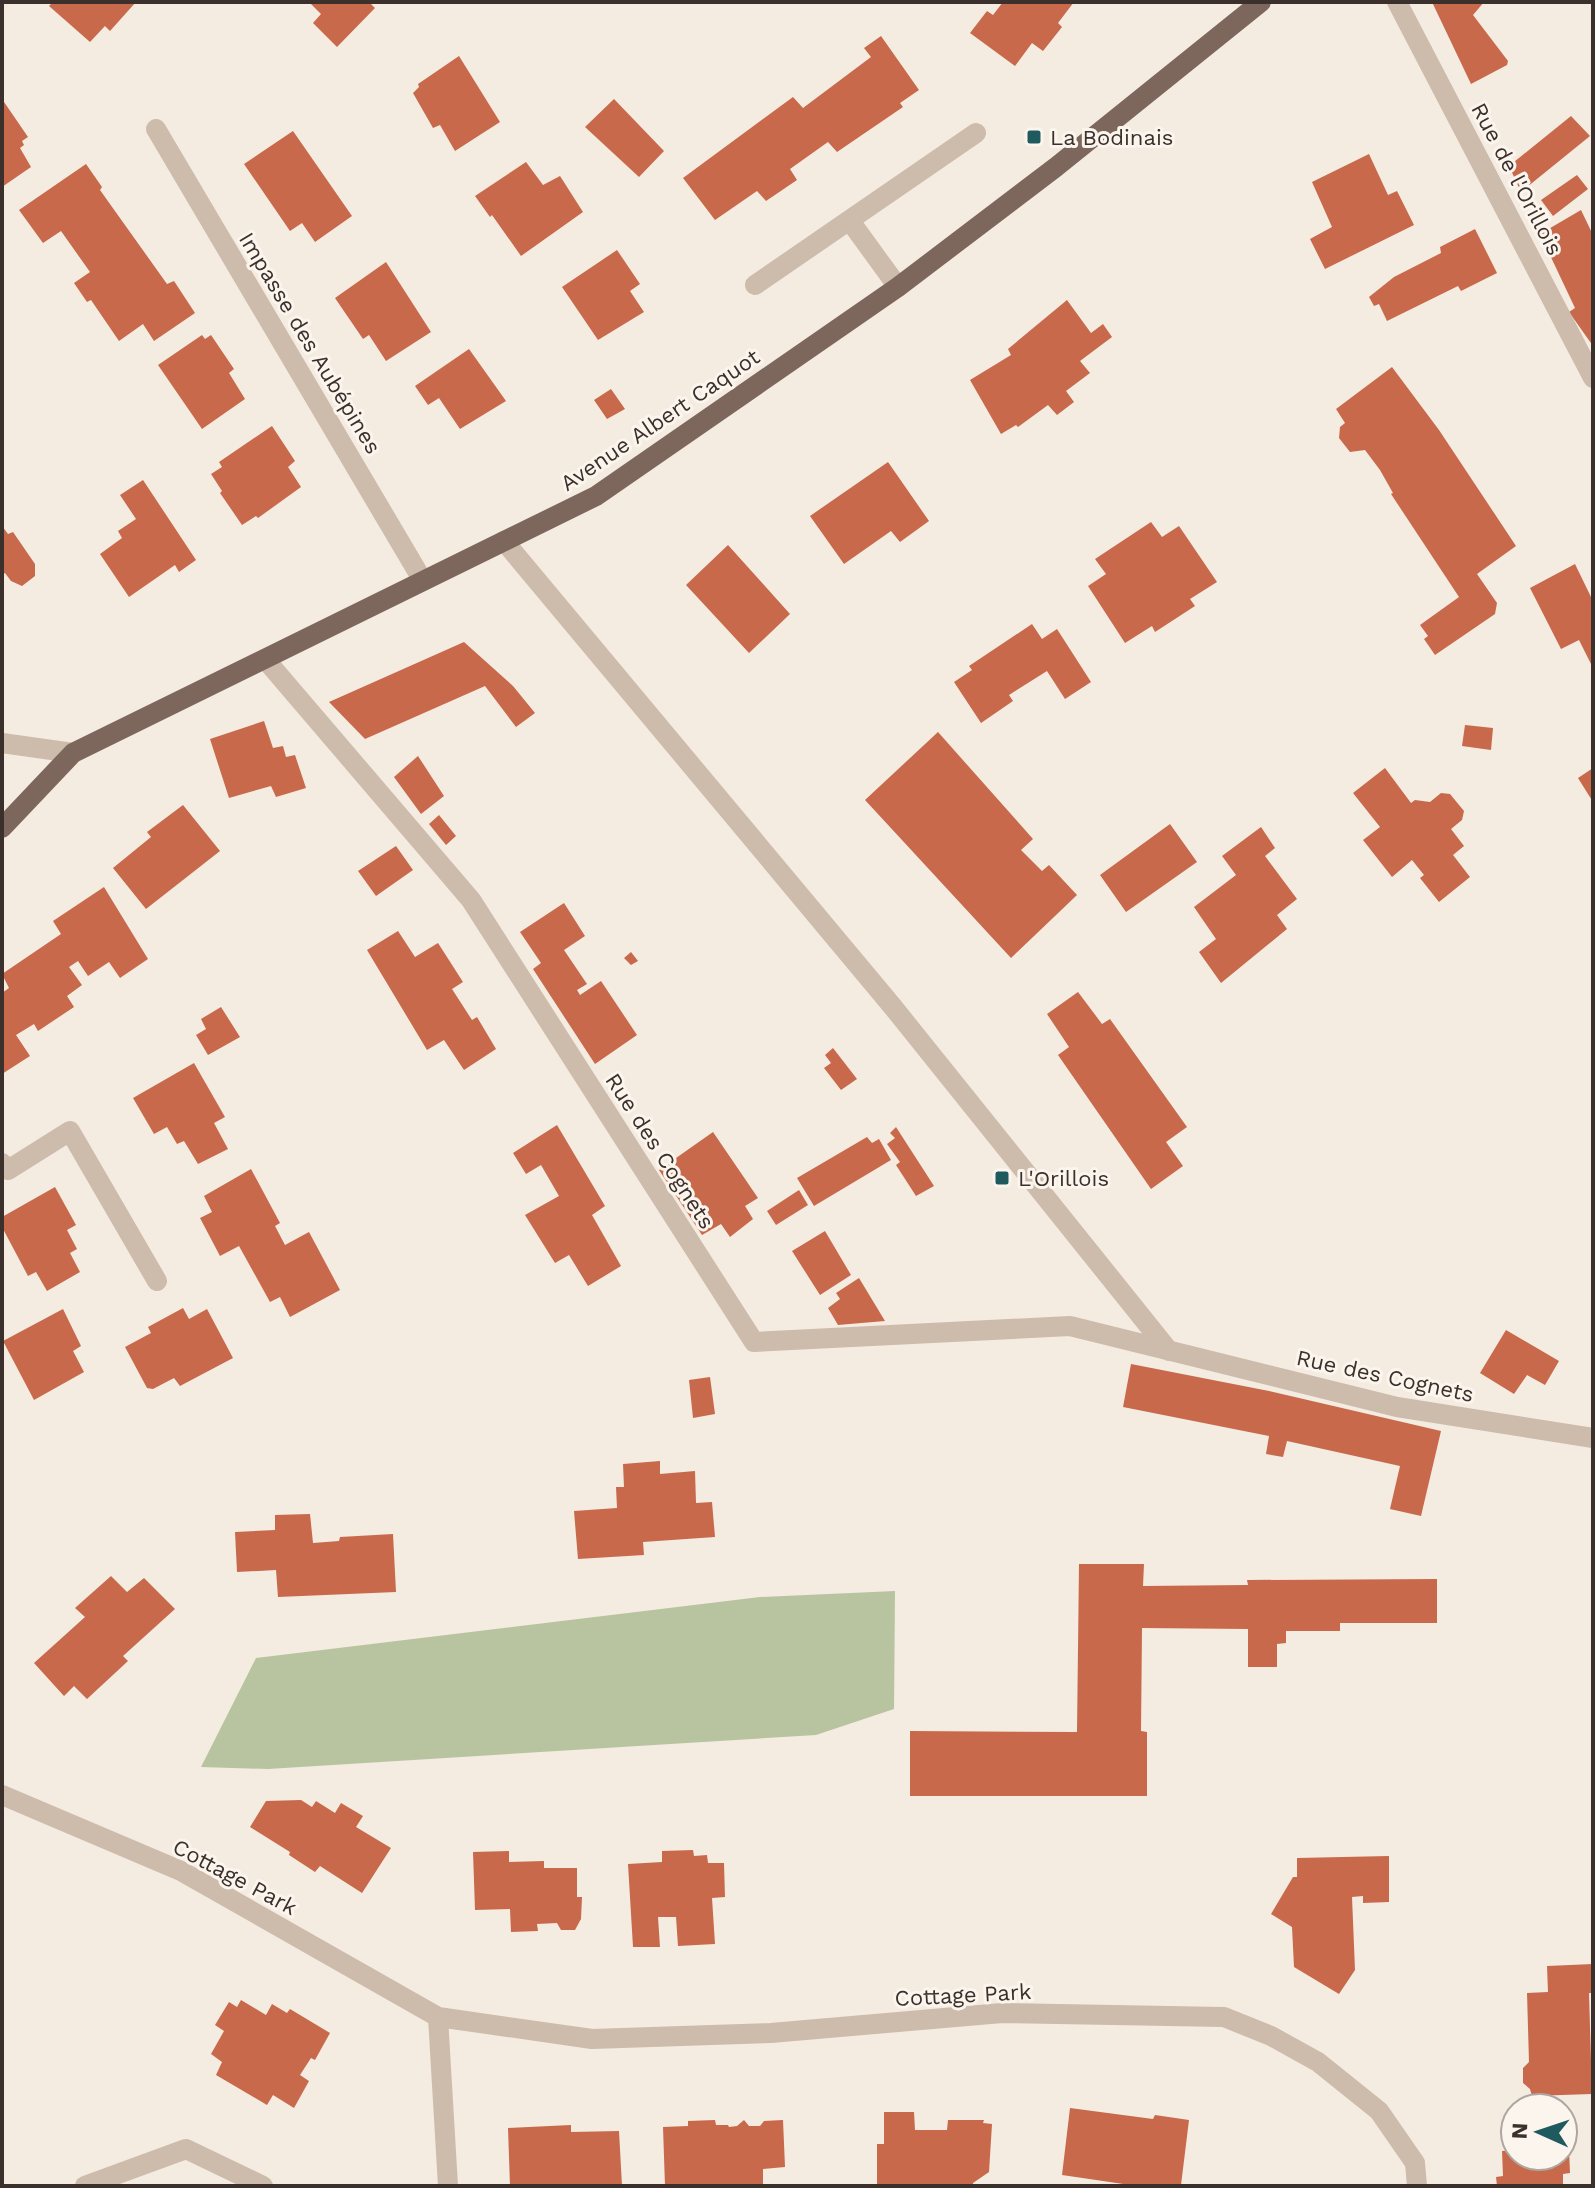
<svg xmlns="http://www.w3.org/2000/svg" width="1595" height="2188" font-family="'Work Sans',sans-serif">
<style>
.green{fill:#b8c4a0}
.building{fill:#c8694b}
.lines{fill:none;stroke-linecap:round;stroke-linejoin:round}
.minor{stroke:#cdbbac;stroke-width:20}
.major{stroke:#7d675c;stroke-width:20}
.poi-dot{fill:#1f5a5e;stroke:#fbf5ee;stroke-width:3}
.labels{text-anchor:middle;dominant-baseline:central;stroke-width:6;stroke-linejoin:round;paint-order:stroke}
.poi-label{font-size:22px;fill:#3b302b;stroke:#fbf5ee;text-anchor:start}
.street-label{font-size:22px;fill:#3b302b;stroke:#fbf5ee}
</style>
<rect width="100%" height="100%" fill="#f4ebe1"/>
<path class="green" d="M895 1591 894 1709 816 1735 268 1769 201 1767 256 1658 760 1597Z"/>
<path class="building" d="M53 2H136L110 31 105 26 90 42 49 6Z
M309 2H369L375 8 337 47 313 23 321 14Z
M1003 2H1074L1058 23 1062 27 1043 51 1032 43 1015 66 970 33 987 11 993 15Z
M1432 2H1484L1473 15 1508 61 1507 65 1471 84Z
M881 36 919 90 900 103 903 107 837 152 828 142 790 169 797 180 766 201 757 191 715 220 683 178 793 97 803 108 871 57 864 48Z
M459 56 500 122 455 151 440 125 433 128 413 93 419 87 418 84Z
M2 99 28 137 22 141 24 145 20 148 31 167 2 187Z
M614 99 664 151 639 177 585 127Z
M1571 116 1590 136 1521 192 1509 166Z
M293 131 352 216 315 242 302 223 290 231 244 164Z
M1369 154 1388 195 1397 191 1414 225 1325 269 1310 239 1332 227 1312 182Z
M526 162 543 185 560 176 583 212 521 256 492 215 490 217 475 196Z
M86 164 102 187 100 190 167 284 174 281 195 313 154 341 143 324 119 341 91 300 87 302 74 283 90 272 61 231 43 243 19 210Z
M1577 175 1588 189 1553 216 1541 200Z
M1581 210 1593 235V346L1569 312 1575 308 1540 234Z
M1475 229 1497 273 1461 291 1458 286 1387 321 1379 304 1374 306 1369 297 1394 277 1441 253 1440 247Z
M617 250 640 284 630 291 644 312 598 340 562 287Z
M386 262 431 332 386 361 369 335 363 339 335 298Z
M1067 300 1091 333 1103 324 1112 337 1080 361 1090 373 1066 391 1074 402 1057 415 1048 405 1018 427 1016 425 1001 434 970 380 1011 355 1008 349Z
M202 335 205 339 211 335 234 369 229 373 245 399 202 429 158 365Z
M469 349 506 401 460 429 439 398 428 405 415 386Z
M1392 367 1439 430 1516 546 1477 574 1497 603 1495 614 1435 655 1424 639 1428 636 1420 625 1459 597 1391 494 1393 493 1380 470 1365 450 1350 452 1339 438 1340 427 1345 423 1336 409Z
M611 389 625 409 607 419 594 400Z
M272 426 295 461 288 467 301 487 258 518 256 516 242 525 220 493 222 491 211 474 222 467 219 462Z
M888 462 929 521 900 542 891 531 844 564 810 516Z
M143 480 196 560 179 572 175 565 129 597 100 554 122 538 118 531 136 519 120 495Z
M1151 522 1162 537 1179 526 1217 582 1190 599 1195 606 1155 632 1152 626 1125 643 1088 586 1106 574 1095 559Z
M2 526 8 534 13 532 35 564V576L22 586 11 581 5 573 2 575Z
M728 545 790 614 749 653 686 585Z
M1575 564 1591 597 1593 596V668L1579 640 1561 649 1530 588Z
M1032 624 1042 639 1057 629 1091 682 1065 699 1047 671 1009 695 1013 701 981 723 954 682 972 670 969 666Z
M464 642 513 686 535 713 516 727 485 686 365 739 329 702Z
M264 721 273 748 283 746 286 757 295 755 306 788 276 797 271 786 229 798 210 739Z
M1465 725 1493 728 1491 750 1462 746Z
M938 732 1033 839 1021 850 1042 871 1049 865 1077 895 1011 958 865 800Z
M418 756 444 796 421 814 394 777Z
M1385 768 1411 803 1415 800 1430 802 1441 793 1450 794 1464 811 1462 820 1451 829 1464 846 1453 855 1470 877 1439 902 1420 878 1424 875 1412 860 1392 877 1363 840 1380 827 1353 793Z
M1593 768V802L1578 778Z
M183 805 220 851 146 909 113 868 151 837 147 832Z
M439 815 456 836 446 845 429 824Z
M1170 824 1197 862 1126 912 1100 875Z
M1261 827 1275 848 1265 856 1297 899 1277 915 1287 929 1221 983 1199 952 1216 939 1194 907 1236 875 1222 856Z
M396 846 413 870 376 896 358 871Z
M104 887 148 959 120 978 109 962 88 976 78 961 69 967 82 985 67 996 74 1007 38 1031 34 1024 16 1035 30 1056 2 1074V993L9 988 2 974 61 934 53 921Z
M564 903 585 936 564 950 587 984 577 990 580 995 601 981 637 1035 595 1064 533 969 541 963 520 932Z
M398 931 415 957 438 943 463 982 452 989 472 1020 477 1017 496 1049 464 1070 444 1040 427 1050 367 950Z
M631 952 638 961 631 965 624 958Z
M1078 992 1102 1024 1110 1019 1187 1127 1166 1142 1183 1166 1151 1189 1058 1055 1069 1047 1047 1014Z
M221 1007 240 1037 208 1055 196 1035 206 1029 201 1019Z
M833 1048 857 1079 841 1090 824 1068 831 1063 825 1055Z
M194 1063 225 1117 214 1123 228 1149 198 1164 184 1141 177 1144 167 1127 154 1134 133 1098Z
M557 1125 605 1206 592 1215 621 1266 588 1286 569 1255 555 1263 525 1215 559 1196 541 1165 526 1174 513 1153Z
M896 1127 934 1186 916 1196 896 1165 900 1162 887 1144 895 1138 890 1133Z
M713 1132 758 1198 745 1206 753 1219 730 1237 721 1224 702 1235 659 1170Z
M867 1137 872 1143 879 1139 891 1160 814 1206 797 1178Z
M251 1169 280 1223 275 1226 285 1245 309 1232 340 1290 290 1317 280 1297 270 1302 239 1246 220 1256 200 1218 212 1212 204 1196Z
M55 1187 76 1225 67 1230 77 1249 70 1253 80 1272 47 1291 36 1272 28 1276 2 1227V1217Z
M799 1190 808 1205 776 1225 767 1211Z
M825 1231 851 1275 820 1295 792 1251Z
M859 1278 885 1321 838 1325 828 1308 840 1299 836 1293Z
M183 1308 189 1319 207 1309 233 1358 180 1386 174 1378 153 1389 147 1388 125 1347 151 1333 148 1327Z
M63 1309 81 1346 73 1351 84 1372 34 1400 3 1341Z
M1506 1330 1559 1361 1545 1385 1527 1375 1514 1394 1480 1373Z
M1131 1364 1269 1391 1441 1431 1421 1516 1390 1509 1400 1466 1287 1441 1283 1457 1266 1454 1269 1436 1123 1407Z
M710 1377 715 1414 693 1418 689 1380Z
M660 1461V1474L695 1471 696 1503 712 1502 715 1537 643 1542 644 1555 578 1559 574 1511 617 1508 616 1487H624L623 1464Z
M310 1514 313 1543 339 1541 340 1537 393 1534 396 1592 278 1597 276 1570 237 1572 235 1532 275 1530V1515Z
M1079 1564H1144L1143 1586 1248 1585 1247 1580 1437 1579V1623H1340V1631H1286V1643L1277 1644V1667H1248V1629L1142 1628 1141 1731 1147 1732V1796H910V1731L1077 1732Z
M111 1576 127 1592 144 1578 175 1609 123 1656 128 1661 87 1699 74 1686 64 1696 34 1663 85 1617 75 1608Z
M301 1800 312 1807 316 1801 335 1813 341 1803 363 1816 356 1827 391 1848 362 1893 320 1866 315 1872 289 1855 290 1852 250 1827 266 1801Z
M693 1850 694 1856 707 1855 708 1863H724L725 1897 712 1898 715 1944 678 1946 676 1917H658L660 1947H633L628 1864 662 1862V1851Z
M509 1851V1862L544 1861V1868H577V1897H582L581 1919 575 1930H561L557 1923 537 1924 538 1931 511 1932 510 1909 475 1910 473 1852Z
M1389 1856V1902L1363 1903V1896L1352 1897 1355 1970 1339 1994 1294 1967 1292 1927 1271 1914 1293 1877H1297V1858Z
M1593 1964V1993H1589L1592 2094 1532 2096 1530 2089 1523 2083V2068L1529 2062 1527 1993 1548 1992 1547 1966Z
M241 2000 266 2015 272 2004 287 2013 290 2009 330 2033 315 2060 311 2058 300 2075 309 2081 294 2108 273 2095 267 2105 216 2075 222 2062 211 2054 224 2031 215 2025 229 2002 237 2007Z
M1070 2108 1153 2119 1155 2115 1189 2120 1181 2185 1137 2186 1062 2175Z
M884 2112H914L915 2130H947L948 2120H984L983 2123 992 2124 989 2172 973 2183V2186H877V2144H884Z
M715 2120 716 2125H728L729 2127 737 2126 744 2120 749 2126H760L764 2121 783 2120 785 2167 763 2169V2185L665 2186 663 2127 688 2126V2121Z
M571 2125V2132L619 2131 622 2186H510L508 2128Z
M1563 2149H1569L1570 2173 1563 2174V2186H1497L1496 2177 1503 2176 1502 2151 1515 2150V2156H1563Z"/>
<g class="lines">
<path class="minor" d="M1397 2 1593 378
M156 129 423 581
M850 221 898 287
M755 285 976 133
M504 541 893 1007 1169 1351
M265 659 471 900 754 1342 1070 1326 1397 1407 1593 1438
M2 743 73 753
M2 1163 8 1170 70 1131 157 1281
M2 1795 181 1871 438 2017 592 2039 771 2033 1002 2013 1224 2017 1271 2036 1318 2062 1379 2111 1415 2163 1417 2186
M438 2017 448 2186
M85 2186 186 2149 263 2186"/>
<path class="major" d="M2 828 73 753 596 496 898 287 1056 167 1261 2"/>
</g>
<g class="poi-dot">
<rect x="1026" y="129" width="16" height="16" rx="4"/>
<rect x="994" y="1170" width="16" height="16" rx="4"/>
</g>
<g class="labels">
<g class="poi-label">
<text x="1050" y="137">La Bodinais</text>
<text x="1018" y="1178">L'Orillois</text>
</g>
<g class="street-label">
<text transform="translate(1517 179) rotate(62)">Rue de l'Orillois</text>
<text transform="translate(310 343) rotate(59)">Impasse des Aubépines</text>
<text transform="translate(660 420) rotate(-34)">Avenue Albert Caquot</text>
<text transform="translate(660 1151) rotate(57)">Rue des Cognets</text>
<text transform="translate(1385 1376) rotate(12)">Rue des Cognets</text>
<text transform="translate(235 1877) rotate(28)">Cottage Park</text>
<text transform="translate(963 1995) rotate(-3)">Cottage Park</text>
</g>
</g>
<rect width="1595" height="2188" fill="none" stroke="#3b302b" stroke-width="8"/>
<g transform="translate(1539 2132) rotate(273)"><circle r="38" fill="#fbf5ee" stroke="#aea6a0" stroke-width="2"/>
<path d="M0-6L14 30L0 20L-14 30Z" fill="#1f5a5e"/>
<text y="-12" font-size="22" font-weight="bold" text-anchor="middle" fill="#3b302b">N</text>
</g>
</svg>
